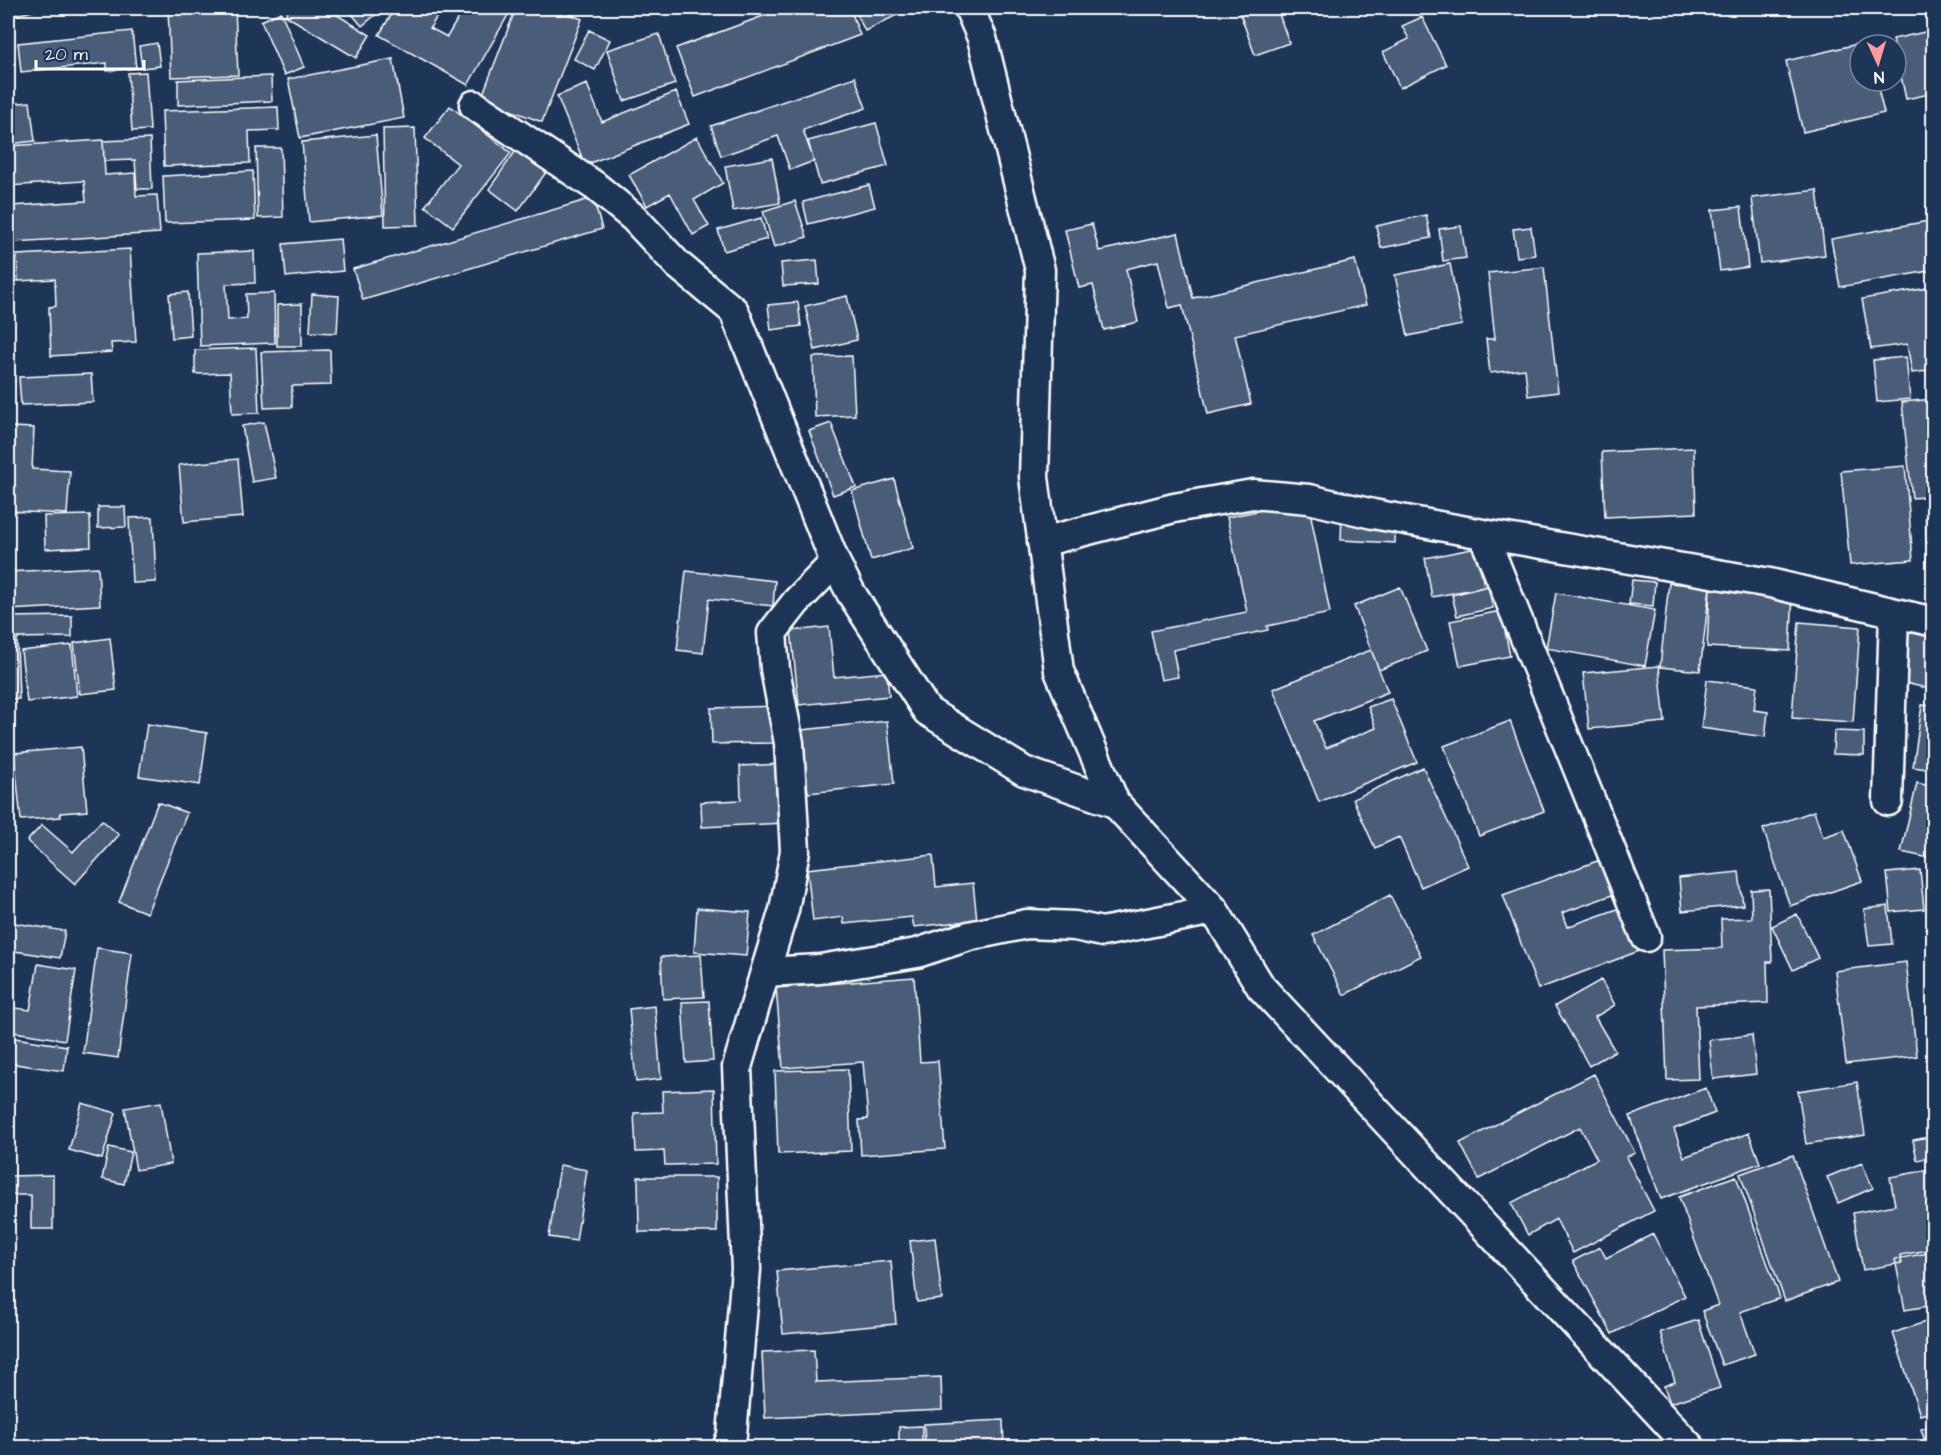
<svg xmlns="http://www.w3.org/2000/svg" width="1941" height="1455" font-family="'Architects Daughter',sans-serif">
<style>
.building{fill:#4a5d79;stroke:#fff;stroke-width:1.5}
.lines{fill:none;stroke-linecap:round;stroke-linejoin:round}
.street-casing{stroke:#fff;stroke-width:33}
.street{stroke:#1d3557;stroke-width:28}
</style>
<rect width="100%" height="100%" fill="#1d3557"/>
<filter id="ink" filterUnits="userSpaceOnUse"><feTurbulence type="fractalNoise" baseFrequency=".0167" numOctaves="2"/><feDisplacementMap in="SourceGraphic" scale="12" xChannelSelector="R" yChannelSelector="G"/><feConvolveMatrix kernelMatrix="1 2 1 2 8 2 1 2 1" color-interpolation-filters="sRGB"/></filter>
<g filter="url(#ink)">
<path class="building" d="M8 8H32L33 11 8 17Z
M43 8H71V12L43 11Z
M168 8H235L238 75 171 77Z
M290 8H326L370 35 356 58 285 15Z
M347 8H384L362 26Z
M395 8H442L430 28 447 37 464 8H512L468 85 379 35Z
M516 8H553L582 19 542 122 481 99Z
M785 8H850L860 35 695 97 676 48Z
M854 8H906L907 10 865 31Z
M1238 8H1277L1289 43 1255 55Z
M281 12 304 67 284 75 261 21Z
M1422 17 1446 65 1400 88 1383 52 1409 39 1402 26Z
M589 30 610 40 595 70 574 59Z
M1934 30V93L1906 99 1893 39Z
M132 31 136 68 107 71V63L21 72 18 43Z
M659 34 675 84 624 101 607 50Z
M1866 42 1867 45H1860V81H1876L1884 113 1803 132 1786 61Z
M157 43 160 66 142 68 139 46Z
M393 59 404 118 300 138 288 79Z
M146 72 150 130 132 131 128 73Z
M271 76 272 101 178 105V80Z
M855 77 866 108 803 130 814 161 790 170 778 136 721 156 711 126Z
M587 84 602 122 676 92 689 124 585 165 557 96Z
M30 102 35 141 8 144V104Z
M450 106 511 153 453 227 425 206 458 164 425 138Z
M278 107 279 130 249 131 250 163 164 166 162 111Z
M876 123 888 166 820 184 808 141Z
M415 128 418 225 385 226 383 129Z
M376 135 383 215 309 222 302 142Z
M697 137 723 183 694 200 709 226 693 235 670 193 647 206 629 175Z
M150 139 152 189H137L135 160 104 161 103 141Z
M103 140 105 175 135 173 136 196 157 195 160 233 13 242 11 206 86 201 84 181 8 186V146Z
M256 148H281L283 217 258 218Z
M517 149 547 171 518 211 489 189Z
M772 158 780 203 733 211 725 166Z
M253 171 255 220 165 223 163 176Z
M869 185 875 207 808 224 803 202Z
M1817 190 1825 255 1760 263 1752 198Z
M593 198 602 229 363 300 353 269Z
M795 201 807 237 774 247 763 211Z
M1741 207 1748 267 1720 271 1712 210Z
M1426 215 1431 238 1381 248 1376 226Z
M761 218 767 239 724 251 718 230Z
M1934 220V270L1840 287 1831 239Z
M1092 224 1099 251 1178 233 1193 298 1355 260 1366 305 1235 335 1251 404 1208 414 1182 305 1169 308 1158 261 1126 269 1138 322 1104 330 1093 285 1079 288 1065 230Z
M1461 226 1466 258 1443 261 1439 229Z
M1531 227 1535 255 1517 257 1513 229Z
M340 239 343 271 286 277 283 244Z
M130 249 136 342 111 343 112 352 51 356 49 307 56 306 55 279 18 281 17 255Z
M254 251 255 283 226 284 228 320 247 319 246 294 274 293 275 343 200 346 197 253Z
M817 260 819 284 783 286 781 263Z
M1450 264 1462 325 1408 336 1395 275Z
M1544 267 1558 392 1528 396 1525 369 1490 373 1486 339H1495L1488 273Z
M1934 287V370L1912 373 1907 344 1871 349 1862 299Z
M188 292 191 336 172 338 169 294Z
M312 294 339 296 337 333 310 332Z
M847 296 857 340 815 350 805 306Z
M798 302 801 326 771 330 768 305Z
M302 304V346H277V305Z
M256 348 259 413 232 414 230 373 195 374V350Z
M330 350 331 385 292 386V407L264 408 261 352Z
M852 356 855 415 815 417 813 357Z
M1906 357 1910 399 1877 402 1873 360Z
M91 374 93 402 21 405 19 377Z
M1934 399V496L1912 498 1902 402Z
M264 422 276 478 252 482 242 426Z
M831 423 856 487 833 495 809 431Z
M11 427 34 428 32 469 70 471 67 514 8 511Z
M1694 448 1696 513 1605 517 1602 452Z
M238 459 243 517 184 522 179 465Z
M1905 466 1913 560 1850 565 1841 471Z
M894 479 913 548 871 560 852 491Z
M1308 501 1330 613 1267 626 1268 630 1173 650 1178 677 1161 680 1151 631 1247 612 1227 517Z
M1925 501H1934V561L1927 562Z
M98 507H125L126 527 98 528Z
M1342 513 1396 516 1395 543 1341 540Z
M90 515 91 547 45 549 44 516Z
M153 517 156 582 132 583 129 518Z
M1477 548 1484 587 1432 597 1425 558Z
M98 567 100 605 8 610V572Z
M686 571 775 581 773 606 709 599 703 653 677 650Z
M1632 580 1655 582 1653 606 1629 604Z
M1669 583 1710 587 1700 671 1660 667Z
M1488 586 1493 608 1457 616 1452 595Z
M1400 587 1427 651 1379 670 1354 606Z
M1710 589 1793 594 1790 651 1707 647Z
M1556 593 1655 610 1645 666 1546 648Z
M1501 611 1510 656 1460 666 1450 621Z
M72 616V637L17 638 19 699H8V617Z
M1799 622 1860 627 1853 722 1792 718Z
M1908 624 1934 630V690L1893 680Z
M829 627 834 677 887 672 889 696 799 705 791 631Z
M110 638 116 690 80 694 74 643Z
M72 645 77 696 27 702 21 651Z
M1371 650 1388 692 1314 721 1326 748 1376 728 1368 707 1391 699 1417 762 1319 802 1273 689Z
M1659 666 1665 722 1589 729 1583 673Z
M1707 680 1757 686 1754 710 1768 712 1765 737 1701 728Z
M1922 705 1934 706V770L1913 767Z
M776 706 777 743 712 744 711 708Z
M887 721 894 784 808 793 802 730Z
M1510 721 1544 811 1479 836 1444 746Z
M147 724 207 733 200 785 139 776Z
M1834 731 1864 732V755L1833 754Z
M8 739H14V760H8Z
M81 747 87 811 60 813 61 817 21 820 14 753Z
M782 764 785 823 702 827 701 802 741 800 740 766Z
M1423 767 1468 866 1421 887 1399 837 1375 848 1353 799Z
M1917 783 1934 787V859L1901 852Z
M158 802 187 813 147 913 119 902Z
M1814 811 1823 837 1844 830 1862 881 1790 906 1763 829Z
M102 820 119 835 75 884 27 841 42 825 73 852Z
M933 855 936 887 973 883 977 920 914 927 912 917 844 924 843 917 813 921 807 869Z
M1600 860 1612 895 1562 913 1567 927 1623 907 1639 951 1538 989 1503 895Z
M1920 870 1924 909 1891 912 1887 873Z
M1739 872 1743 905 1682 911 1679 878Z
M1769 889 1772 962H1767L1768 1003 1696 1006 1699 1079 1667 1080 1662 950 1722 948 1721 919 1752 918 1751 890Z
M1390 895 1421 956 1344 995 1313 935Z
M1888 906 1892 944 1869 946 1864 909Z
M697 908 750 912 746 956 694 952Z
M1797 914 1818 958 1793 970 1772 926Z
M8 922 65 931 60 958 8 950Z
M97 948 132 953 118 1058 83 1053Z
M701 955 704 997 663 999 661 957Z
M1906 962 1917 1056 1846 1064 1835 971Z
M38 964 76 970 65 1040 8 1031V1007L30 1010Z
M914 977 920 1062 938 1061 945 1149 861 1155 859 1120 868 1119 863 1062 783 1068 776 988Z
M1601 980 1615 1005 1595 1017 1615 1051 1589 1066 1555 1006Z
M709 1001 713 1061 686 1063 682 1002Z
M655 1006 661 1079 636 1082 629 1009Z
M1752 1035 1756 1074 1713 1079 1709 1040Z
M8 1037 67 1046 64 1071 8 1063Z
M848 1069 851 1151 778 1154 775 1071Z
M1594 1074 1635 1153 1626 1157 1654 1211 1573 1253 1556 1219 1528 1235 1511 1203 1597 1159 1580 1127 1479 1179 1460 1143Z
M1857 1082 1865 1135 1806 1144 1798 1091Z
M1706 1088 1715 1113 1674 1129 1684 1157 1749 1133 1760 1163 1661 1199 1630 1116Z
M714 1089 716 1164 665 1165 664 1151 636 1152 634 1113 663 1112 662 1091Z
M161 1102 171 1164 136 1170 125 1108Z
M82 1103 116 1113 102 1159 69 1150Z
M1934 1136V1157L1917 1160 1913 1140Z
M109 1147 131 1152 124 1184 102 1179Z
M1793 1155 1838 1282 1785 1301 1740 1174Z
M1862 1163 1873 1188 1838 1203 1827 1177Z
M560 1165 587 1170 576 1241 549 1237Z
M1934 1169V1249L1900 1255 1902 1263 1863 1270 1853 1213 1895 1205 1890 1177Z
M53 1175V1229H31V1195H8V1176Z
M1736 1176 1780 1298 1740 1312 1755 1354 1722 1365 1702 1311 1718 1305 1679 1197Z
M638 1177H717V1232H639Z
M1653 1234 1685 1296 1612 1334 1573 1261 1600 1247 1606 1258Z
M935 1238 942 1299 917 1302 910 1241Z
M1934 1252V1305L1905 1310 1895 1259Z
M891 1261 896 1324 783 1334 777 1271Z
M1934 1319V1411L1920 1415 1893 1333Z
M1698 1320 1720 1388 1670 1403 1664 1386 1675 1382 1660 1332Z
M814 1350 816 1382 941 1377 942 1410 765 1418 762 1352Z
M8 1420H10L11 1436H8Z
M1003 1420 1004 1448H925L924 1424Z
M1934 1425V1448H1927L1921 1429Z
M922 1426V1448H899V1427Z"/>
<g class="lines">
<g class="street-casing">
<path id="street" d="M969 8 982 38 1040 270 1034 477 1059 671 1115 803 1214 910 1261 987 1691 1448
M474 105 595 186 634 218 678 265 734 311 835 562 851 593 927 711 1024 771 1115 803
M1483 534 1646 937
M1042 542 1174 508 1253 494 1309 499 1373 514 1483 534 1770 583 1934 622
M1888 801 1894 613
M765 972 784 910 795 851 789 743 775 669 772 633 796 602 835 562
M727 1448 732 1435 746 1269 737 1067 765 972 820 969 917 953 969 936 1027 924 1075 926 1102 932 1214 910"/>
</g>
<use href="#street" class="street"/>
</g>
</g>
<rect width="1941" height="1455" fill="none" stroke="#1d3557" stroke-width="30"/>
<rect x="15" y="15" width="1911" height="1425" fill="none" stroke="#fff" stroke-width="2" filter="url(#ink)"/>
<g transform="translate(1878 63) rotate(176)"><circle r="28" fill="#1d3557" stroke="#77869a" stroke-width="1.5"/>
<path d="M0-4.5L10 22L0 15L-10 22Z" fill="#ff9aa2"/>
<text y="-9" font-size="16" font-weight="bold" text-anchor="middle" fill="#ffffff">N</text>
</g>
<path d="M36 60v9h108v-9" fill="none" stroke="#ffffff" stroke-width="3"/>
<text x="45" y="60" font-size="18" fill="#ffffff" stroke="#1d3557" stroke-width="4.5" paint-order="stroke">20 m</text>
</svg>
